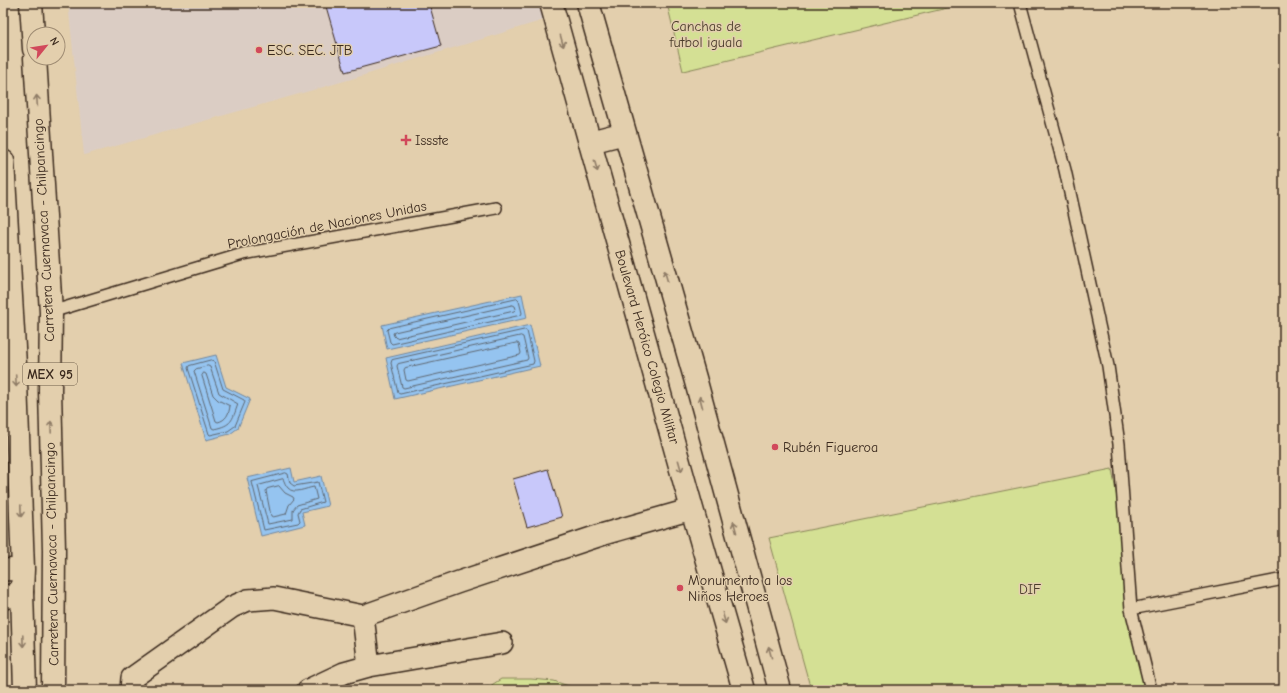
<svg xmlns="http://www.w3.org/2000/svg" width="1287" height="693" font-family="'Comic Neue',sans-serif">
<rect width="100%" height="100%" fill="#e3cfad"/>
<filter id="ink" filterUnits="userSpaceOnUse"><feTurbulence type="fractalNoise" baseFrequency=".025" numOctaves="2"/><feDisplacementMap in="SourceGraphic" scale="8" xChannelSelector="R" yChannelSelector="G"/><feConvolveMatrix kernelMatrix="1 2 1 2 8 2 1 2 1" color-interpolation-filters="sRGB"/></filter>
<g filter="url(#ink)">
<!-- built -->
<path fill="#dbcdc4" d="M 68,3 L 539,3 L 544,20 L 348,80 L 84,155 Z"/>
<!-- green -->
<path fill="#d4e094" stroke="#888559" d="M 667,3 L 968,3 L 683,71 Z
M 1112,469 L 1150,690 L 811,690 L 769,538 Z
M 501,679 L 531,679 L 554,681 L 580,690 L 471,690 L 490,686 Z"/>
<!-- water -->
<path fill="#95c4f0" stroke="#71869c" d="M 522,294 L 527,318 L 387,349 L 382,325 Z
M 530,325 L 540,366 L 395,399 L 386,358 Z
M 216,355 L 226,387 L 250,399 L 238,428 L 230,434 L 206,440 L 183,363 Z
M 291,468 L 294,482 L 321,476 L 328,506 L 302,512 L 305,525 L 261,536 L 247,478 Z"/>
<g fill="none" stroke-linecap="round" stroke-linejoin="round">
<!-- shore -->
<path stroke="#5f6872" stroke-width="1" d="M 517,299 L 519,301 L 522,313 L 521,315 L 392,344 L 390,342 L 387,330 L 389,328 Z
M 513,305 L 515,306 L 516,309 L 514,311 L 396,338 L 394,336 L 393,333 L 395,332 Z
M 525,330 L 527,331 L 534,361 L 533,364 L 400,394 L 398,393 L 391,363 L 392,360 Z
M 521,336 L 523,337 L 528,358 L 527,360 L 404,388 L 402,387 L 397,366 L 398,364 Z
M 517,343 L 519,344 L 521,353 L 520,355 L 408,381 L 406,380 L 404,370 L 405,368 Z
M 211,360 L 214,361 L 223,389 L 244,400 L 245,402 L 235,426 L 228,431 L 210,435 L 209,434 L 188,368 L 189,366 Z
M 208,366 L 210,367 L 219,393 L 238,404 C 232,421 232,425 214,429 L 212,428 L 194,371 L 196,369 Z
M 204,373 L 206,374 L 213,395 L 218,400 L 230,406 C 229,414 226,420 218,422 L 216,421 L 202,376 Z
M 286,473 L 288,474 L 290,483 L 294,486 L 318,482 L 323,502 L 300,509 L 298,513 L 300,521 L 298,523 L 264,530 L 252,482 Z
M 283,479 C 285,482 285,485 288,488 C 294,495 306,488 314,487 L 317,499 L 297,505 L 293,510 L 293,519 L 268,524 L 258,486 Z
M 279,486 L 285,493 L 293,497 L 294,499 L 289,505 L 286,514 L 273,517 L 271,516 L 266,491 L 267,489 Z"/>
</g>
<!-- building -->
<path fill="#c8c8fa" stroke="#3b2a1e" d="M 325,3 L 429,3 L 441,46 L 345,72 Z
M 548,469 L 562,517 L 527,527 L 513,479 Z
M 3,511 L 5,511 L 5,556 L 3,556 Z"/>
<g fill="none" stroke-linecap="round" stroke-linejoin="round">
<defs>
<path id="lane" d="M 1020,3 L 1065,170 L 1108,366 L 1119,444 L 1131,609 L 1151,690
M 51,312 L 243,254 L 496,208
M 1131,609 L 1284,579"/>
<path id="street" d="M 3,570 L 23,569
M 363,616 L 369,666
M 131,690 L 132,678 L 232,607 L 248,600 L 274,598 L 363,616 L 459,582 L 604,534 L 692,509
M 308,690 L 344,673 L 369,666 L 502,643"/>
<path id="secondary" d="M 551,3 L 692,509 L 744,690
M 588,3 L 695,378 L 780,690
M 590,142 L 625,133
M 3,598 L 22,592"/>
<path id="primary" d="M 31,3 L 34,49
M 35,58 L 51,312 L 50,390 L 54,550 L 53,690
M 3,161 L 16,382 L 23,569 L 22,592 L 25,690"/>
</defs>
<!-- lane casing -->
<use href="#lane" stroke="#3b2a1e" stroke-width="14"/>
<!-- street casing -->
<use href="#street" stroke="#3b2a1e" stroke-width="24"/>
<!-- secondary casing -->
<use href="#secondary" stroke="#3b2a1e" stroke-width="25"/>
<!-- primary casing -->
<use href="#primary" stroke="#3b2a1e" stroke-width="25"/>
<!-- lane -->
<use href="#lane" stroke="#e3cfad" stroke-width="11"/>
<!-- street -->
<use href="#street" stroke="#e3cfad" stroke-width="21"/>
<!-- secondary -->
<use href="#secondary" stroke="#e3cfad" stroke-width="22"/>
<!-- primary -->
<use href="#primary" stroke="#e3cfad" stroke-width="22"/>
</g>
<!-- one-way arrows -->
<defs><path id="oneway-shaft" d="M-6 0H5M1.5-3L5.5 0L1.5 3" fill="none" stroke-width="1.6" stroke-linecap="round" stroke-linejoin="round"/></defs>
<g stroke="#8f7c66">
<use href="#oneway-shaft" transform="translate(562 41) rotate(74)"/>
<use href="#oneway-shaft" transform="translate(37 101) rotate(-94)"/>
<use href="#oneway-shaft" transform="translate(596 166) rotate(74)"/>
<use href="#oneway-shaft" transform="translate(666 276) rotate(-106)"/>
<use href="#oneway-shaft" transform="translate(16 381) rotate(87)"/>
<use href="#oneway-shaft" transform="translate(701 402) rotate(-105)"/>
<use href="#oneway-shaft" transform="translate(51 427) rotate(-92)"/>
<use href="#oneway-shaft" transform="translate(680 466) rotate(74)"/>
<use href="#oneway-shaft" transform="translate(21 511) rotate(88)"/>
<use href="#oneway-shaft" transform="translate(735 527) rotate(-105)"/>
<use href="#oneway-shaft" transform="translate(724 618) rotate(74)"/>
<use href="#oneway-shaft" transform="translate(23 641) rotate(88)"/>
<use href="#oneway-shaft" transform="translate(770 652) rotate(-105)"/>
</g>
</g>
<!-- markers -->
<g fill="#d1495b" stroke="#e3cfad" stroke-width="1.5">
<circle cx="259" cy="50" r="4"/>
<path d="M404 134h4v4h4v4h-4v4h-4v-4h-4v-4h4z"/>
<circle cx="775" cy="447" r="4"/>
<circle cx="680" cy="588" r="4"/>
</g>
<g text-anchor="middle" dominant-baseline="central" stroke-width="3" stroke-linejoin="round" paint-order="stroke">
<!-- shield labels -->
<rect fill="#e3cfad" stroke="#6d5c49" stroke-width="1" x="23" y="363" width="54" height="22" rx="3"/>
<g font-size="13" font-weight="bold" fill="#3b2a1e">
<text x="50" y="374">MEX 95</text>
</g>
<!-- park labels -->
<g font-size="14" fill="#4a3c2a" stroke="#e3cfad">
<text x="706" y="26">Canchas de<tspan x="706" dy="16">futbol iguala</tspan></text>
<text x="1030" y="589">DIF</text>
</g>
<!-- poi labels -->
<g font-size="14" fill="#3b2a1e" stroke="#e3cfad" text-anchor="start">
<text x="267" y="50">ESC. SEC. JTB</text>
<text x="415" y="140">Issste</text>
<text x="783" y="447">Rubén Figueroa</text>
<text x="688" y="580">Monumento a los<tspan x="688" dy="16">Niños Heroes</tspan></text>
</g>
<!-- street labels -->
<g font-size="14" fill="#3b2a1e" stroke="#e3cfad">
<text transform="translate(327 225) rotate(-11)">Prolongación de Naciones Unidas</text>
<text transform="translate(44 230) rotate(-93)">Carretera Cuernavaca - Chilpancingo</text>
<text transform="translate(647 347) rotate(74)">Boulevard Heróico Colegio Militar</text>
<text transform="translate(52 554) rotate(-91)">Carretera Cuernavaca - Chilpancingo</text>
</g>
</g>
<!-- margin -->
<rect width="1287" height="693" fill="none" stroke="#e3cfad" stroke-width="16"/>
<rect x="8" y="8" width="1271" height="677" fill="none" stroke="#3b2a1e" stroke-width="1.5" filter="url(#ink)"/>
<!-- north arrow -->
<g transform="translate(46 46) rotate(60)"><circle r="19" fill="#e3cfad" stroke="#a08d74"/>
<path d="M0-3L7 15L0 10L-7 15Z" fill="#d1495b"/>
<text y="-6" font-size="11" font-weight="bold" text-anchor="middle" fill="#3b2a1e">N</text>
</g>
</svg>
